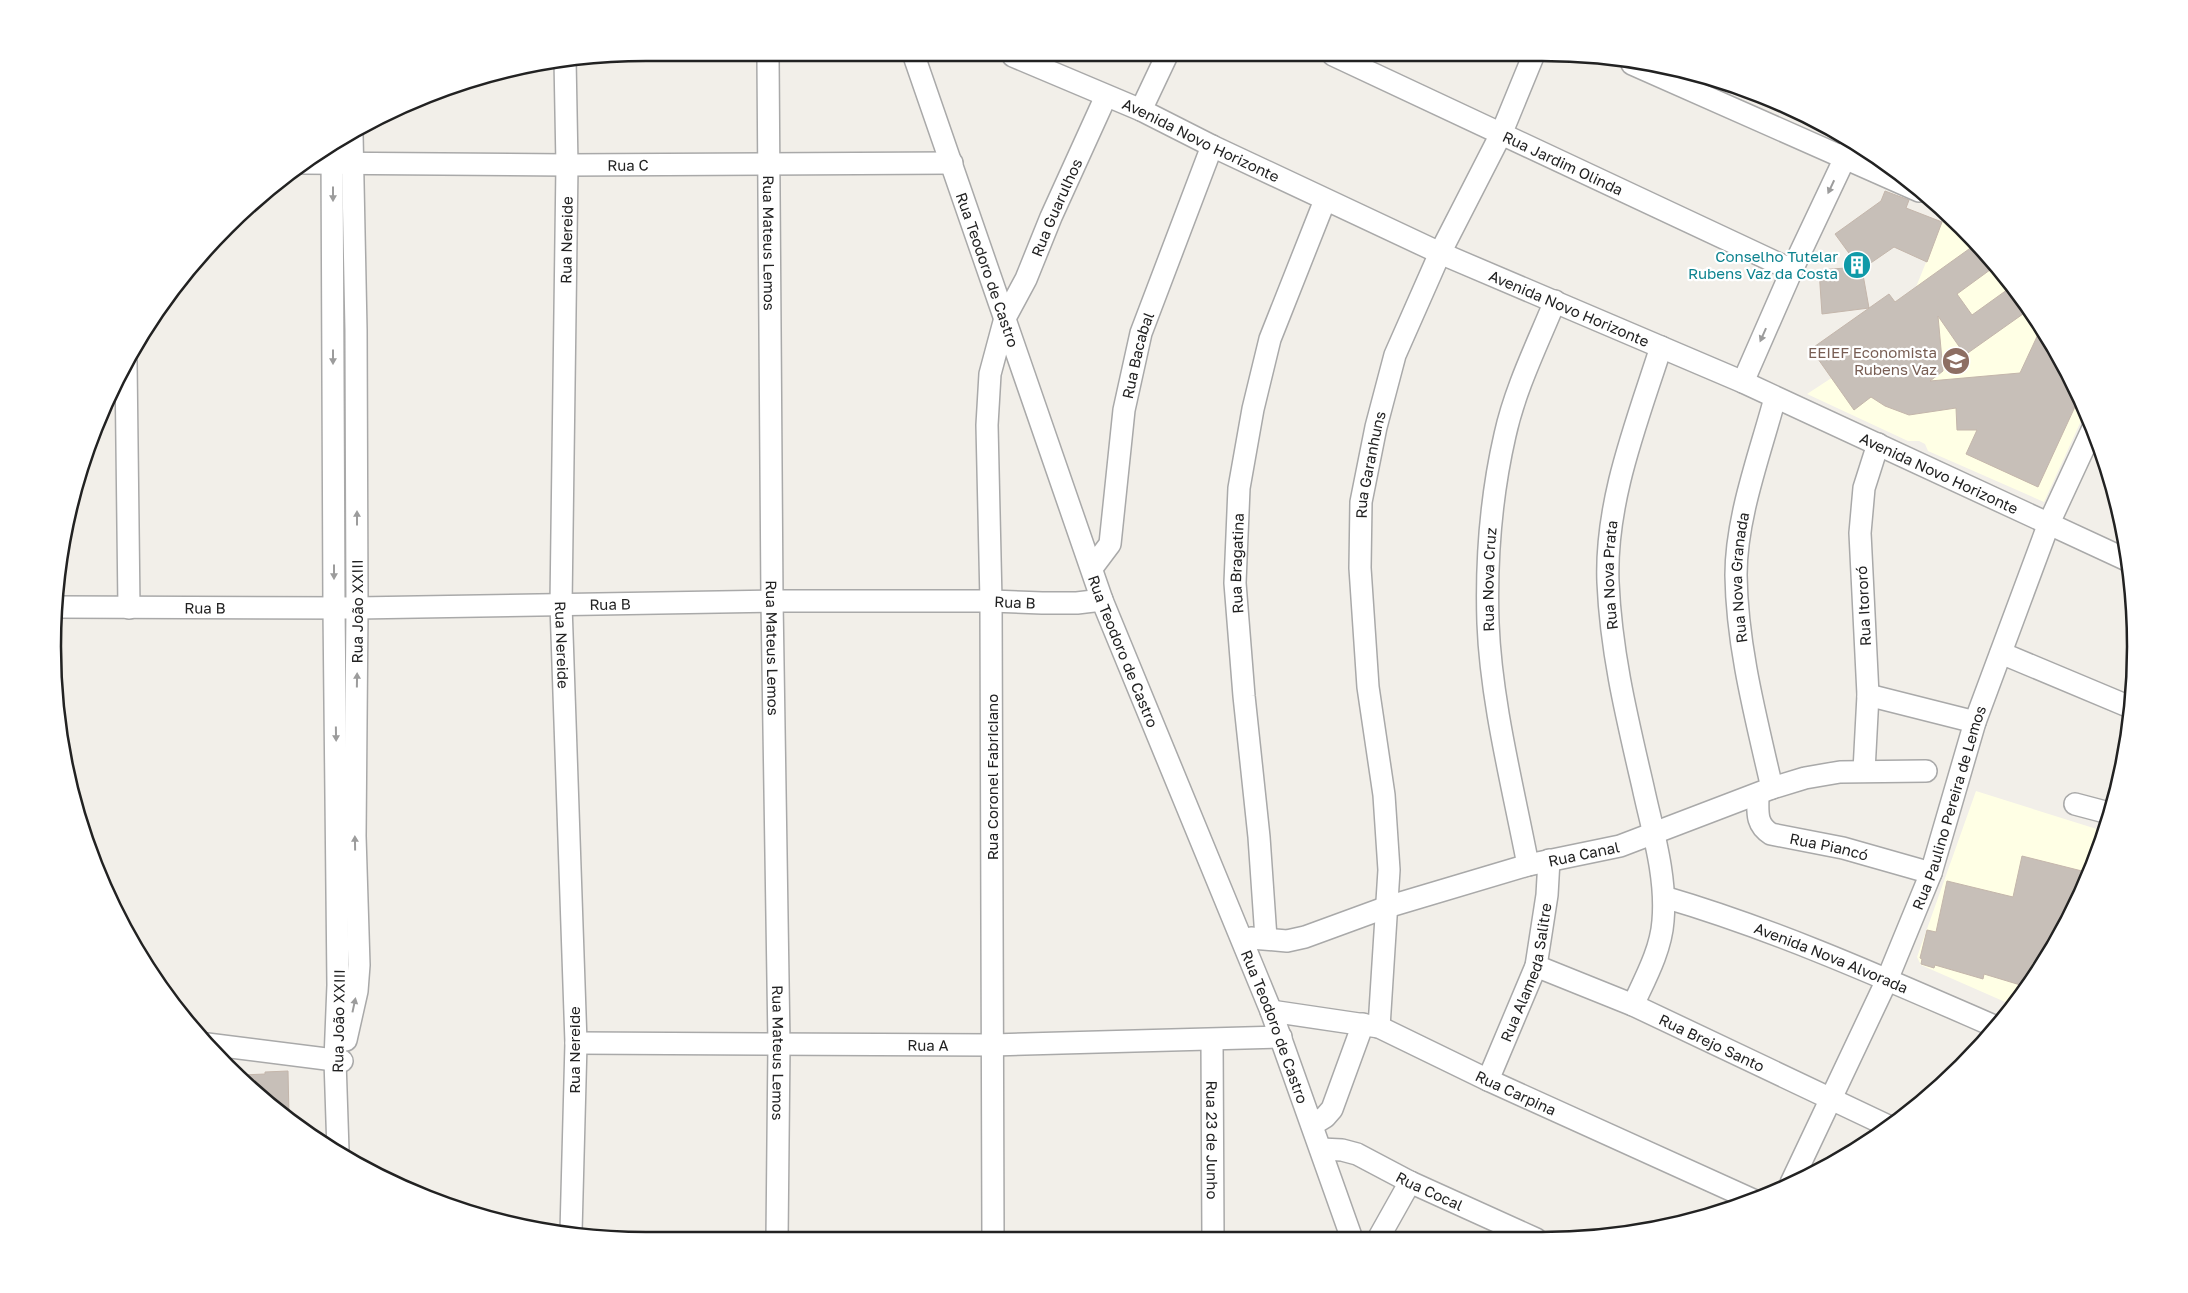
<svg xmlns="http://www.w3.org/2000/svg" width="2188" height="1293" font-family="'Golos Text',sans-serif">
<rect width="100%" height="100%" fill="#f2efe9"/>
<!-- education -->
<path fill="#ffffe5" d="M 1946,213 L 1961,226 L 2035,316 L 2086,410 L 2044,502 L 1928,451 L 1925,444 L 1919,441 L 1908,441 L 1807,394 L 1934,311 L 1916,287 Z
M 1976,791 L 2103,831 L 2090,874 L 2036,976 L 2012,1005 L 1921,965 L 1917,957 Z"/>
<!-- building -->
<path fill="#c7bfb8" stroke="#c4b6ab" d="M 1885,191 L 1909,200 L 1906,208 L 1942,222 L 1927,262 L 1894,247 L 1862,269 L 1869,308 L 1822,314 L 1819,270 L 1859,267 L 1835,234 L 1881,201 Z
M 1976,244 L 1994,267 L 1957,294 L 1972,315 L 2011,287 L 2030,309 L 1965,355 L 1938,316 L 1943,371 L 1930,381 L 2020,373 L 2041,328 L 2079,398 L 2038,487 L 1966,454 L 1977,430 L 1957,430 L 1956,408 L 1909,415 L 1885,406 L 1871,397 L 1854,410 L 1811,349 L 1889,294 L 1895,302 Z
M 2022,856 L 2090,873 L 2036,976 L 2027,987 L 1984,974 L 1983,979 L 1935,965 L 1934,968 L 1921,964 L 1922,959 L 1920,958 L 1927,930 L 1936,932 L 1947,881 L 2013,897 Z
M 288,1071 L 289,1116 L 242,1075 L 265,1074 L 265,1072 Z"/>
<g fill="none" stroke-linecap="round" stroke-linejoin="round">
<defs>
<g id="minor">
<path id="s1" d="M 1333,55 L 1792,270"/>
<path id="s2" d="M 914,56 L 1102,600 L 1271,1011 L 1352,1239"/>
<path id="s3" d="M 1013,56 L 1141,110 L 1212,146 L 1440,253 L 1743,382 L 2127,560"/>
<path id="s4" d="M 768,57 L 772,601 L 779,1044 L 777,1239"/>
<path id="s5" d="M 565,59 L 567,165 L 561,605 L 576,1043 L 571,1232"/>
<path d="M 1632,64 L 1919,191"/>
<path d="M 1141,110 L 1167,55"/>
<path d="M 332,146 L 334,608 L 338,985 L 335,1060 L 338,1151"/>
<path id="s6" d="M 304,163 L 567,165 L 952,163"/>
<path d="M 126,362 L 129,608"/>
<path d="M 1743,382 L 1792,270 L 1852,143"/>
<path id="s7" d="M 1092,568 L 1110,544 L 1124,410 L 1141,333 L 1212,146"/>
<path id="s8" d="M 56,607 L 357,608 L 772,601 L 991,601 L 1042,603 L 1077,603 L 1102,600"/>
<path d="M 2001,653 L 2130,707"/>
<path d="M 1868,695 L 1975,722"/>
<path d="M 1864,771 L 1868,695 L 1860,533 L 1864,488 L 1878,444"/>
<path id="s9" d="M 1772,788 C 1756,718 1737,647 1736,575 C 1736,517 1760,454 1775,398"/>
<path id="s10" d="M 1758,794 C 1758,811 1755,824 1771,834 L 1843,848 L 1931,873"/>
<path d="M 2075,804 L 2109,813"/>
<path id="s11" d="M 1528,865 C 1513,787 1491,702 1488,623 C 1486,560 1491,496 1505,435 C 1515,389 1537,345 1555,301"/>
<path id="s12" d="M 1664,897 C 1777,930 1886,979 1994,1026"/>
<path id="s13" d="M 1251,938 L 1287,941 L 1305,937 L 1387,907 L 1528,865 L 1620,846 L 1772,788 L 1805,778 L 1840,772 L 1926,771"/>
<path id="s14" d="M 1266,938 L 1259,837 L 1244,696 L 1235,583 L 1239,488 L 1253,409 L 1270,339 L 1325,200"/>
<path id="s15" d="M 1536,966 L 1633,1005 L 1886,1125"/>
<path id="s16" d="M 1633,1005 C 1645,979 1661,950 1663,921 C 1667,876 1652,829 1643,787 C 1627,718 1611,653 1608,582 C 1605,501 1637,422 1661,347"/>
<path id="s17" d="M 1271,1011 L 1379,1027 L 1488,1080 L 1753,1200"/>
<path id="s18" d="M 1379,1027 L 1389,870 L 1384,795 L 1368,687 L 1360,568 L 1361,502 L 1376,427 L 1395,355 L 1440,253 L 1502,132 L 1534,54"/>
<path id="s19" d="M 346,1040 L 357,991 L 359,965 L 355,836 L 357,608 L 356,330 L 352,134"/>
<path id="s20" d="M 1212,1040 L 1213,1239"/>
<path id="s21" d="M 576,1043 L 993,1045 L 1281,1037"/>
<path d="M 207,1044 L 342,1061"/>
<path id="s22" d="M 1488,1080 L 1536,966 L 1547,895 L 1549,860"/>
<path d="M 1312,1125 L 1325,1117 L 1332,1109 L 1363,1024"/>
<path id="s23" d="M 1321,1149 L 1342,1150 L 1357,1154 L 1410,1182 L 1536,1239"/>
<path id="s24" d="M 1791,1183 L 1887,980 L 1931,873 L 1975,722 L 2049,523 L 2093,428"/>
<path id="s25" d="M 993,1239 L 991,601 L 987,425 L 990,374 L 1005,318 L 1026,279 L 1051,217 L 1106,96"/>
<path d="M 1378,1239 L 1410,1182"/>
</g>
</defs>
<!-- minor casing -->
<use href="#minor" stroke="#a9a9a9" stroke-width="24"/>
<!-- minor -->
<use href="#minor" stroke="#fff" stroke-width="21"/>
</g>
<!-- one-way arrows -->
<defs><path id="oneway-solid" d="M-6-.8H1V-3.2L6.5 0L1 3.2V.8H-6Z" transform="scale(1.25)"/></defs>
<g fill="#9c9c9c">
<use href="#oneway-solid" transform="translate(1831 187) rotate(115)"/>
<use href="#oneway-solid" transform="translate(333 194) rotate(90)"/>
<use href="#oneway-solid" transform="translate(1763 335) rotate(114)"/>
<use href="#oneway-solid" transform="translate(333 357) rotate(90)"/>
<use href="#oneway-solid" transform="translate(357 518) rotate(-90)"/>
<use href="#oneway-solid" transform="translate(334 572) rotate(90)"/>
<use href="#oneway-solid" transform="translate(357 680) rotate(-89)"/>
<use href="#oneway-solid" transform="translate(336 734) rotate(89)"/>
<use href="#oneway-solid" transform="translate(355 843) rotate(-91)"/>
<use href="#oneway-solid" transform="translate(354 1005) rotate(-78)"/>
</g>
<!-- icons -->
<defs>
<symbol id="building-disc" viewBox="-11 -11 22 22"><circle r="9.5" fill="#0f9aa8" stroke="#fff"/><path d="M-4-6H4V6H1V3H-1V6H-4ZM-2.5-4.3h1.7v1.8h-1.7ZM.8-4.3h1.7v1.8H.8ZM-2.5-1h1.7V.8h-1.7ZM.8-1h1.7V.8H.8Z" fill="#fff"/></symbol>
<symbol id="school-disc" viewBox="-11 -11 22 22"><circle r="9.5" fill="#8d6e63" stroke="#fff"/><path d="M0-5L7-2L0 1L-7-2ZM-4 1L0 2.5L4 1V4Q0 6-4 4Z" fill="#fff"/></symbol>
</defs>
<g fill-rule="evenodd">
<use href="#building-disc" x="1841" y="249" width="32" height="32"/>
<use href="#school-disc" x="1940" y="345" width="32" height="32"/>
</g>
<g text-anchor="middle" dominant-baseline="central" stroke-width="4.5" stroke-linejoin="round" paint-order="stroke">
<!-- street labels -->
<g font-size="15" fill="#222" stroke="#fff">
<text stroke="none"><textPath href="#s3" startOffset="206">Avenida Novo Horizonte</textPath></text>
<text stroke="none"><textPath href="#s1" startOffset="254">Rua Jardim Olinda</textPath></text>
<text stroke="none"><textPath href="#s6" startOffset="324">Rua C</textPath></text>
<text stroke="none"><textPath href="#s25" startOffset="1045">Rua Guarulhos</textPath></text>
<text transform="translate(566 240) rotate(-89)">Rua Nereide</text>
<text stroke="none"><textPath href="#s4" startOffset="186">Rua Mateus Lemos</textPath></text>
<text stroke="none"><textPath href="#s2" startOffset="226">Rua Teodoro de Castro</textPath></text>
<text stroke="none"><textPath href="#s3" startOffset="611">Avenida Novo Horizonte</textPath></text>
<text stroke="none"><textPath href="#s7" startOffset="221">Rua Bacabal</textPath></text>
<text stroke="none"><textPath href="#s18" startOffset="565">Rua Garanhuns</textPath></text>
<text stroke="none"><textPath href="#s3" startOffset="1016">Avenida Novo Horizonte</textPath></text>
<text stroke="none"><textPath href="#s14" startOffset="376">Rua Bragatina</textPath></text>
<text stroke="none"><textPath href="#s16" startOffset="441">Rua Nova Prata</textPath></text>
<text stroke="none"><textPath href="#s9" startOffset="214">Rua Nova Granada</textPath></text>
<text stroke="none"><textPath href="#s11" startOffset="289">Rua Nova Cruz</textPath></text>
<text stroke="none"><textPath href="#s8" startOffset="959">Rua B</textPath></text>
<text stroke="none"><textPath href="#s8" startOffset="554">Rua B</textPath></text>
<text transform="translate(1863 606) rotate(-93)">Rua Itororó</text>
<text stroke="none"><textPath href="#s8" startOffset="149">Rua B</textPath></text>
<text stroke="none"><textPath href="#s19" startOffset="430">Rua João XXIII</textPath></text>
<text stroke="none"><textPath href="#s5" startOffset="586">Rua Nereide</textPath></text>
<text stroke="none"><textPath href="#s4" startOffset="591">Rua Mateus Lemos</textPath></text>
<text stroke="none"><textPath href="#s2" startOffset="631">Rua Teodoro de Castro</textPath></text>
<text transform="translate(992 777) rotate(-90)">Rua Coronel Fabriciano</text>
<text stroke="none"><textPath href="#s24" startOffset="408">Rua Paulino Pereira de Lemos</textPath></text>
<text stroke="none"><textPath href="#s10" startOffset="104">Rua Piancó</textPath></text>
<text stroke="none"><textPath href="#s13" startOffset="346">Rua Canal</textPath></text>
<text stroke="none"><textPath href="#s12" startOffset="178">Avenida Nova Alvorada</textPath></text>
<text stroke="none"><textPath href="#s22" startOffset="115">Rua Alameda Salitre</textPath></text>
<text transform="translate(338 1021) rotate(-89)">Rua João XXIII</text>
<text stroke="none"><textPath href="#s2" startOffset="1036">Rua Teodoro de Castro</textPath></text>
<text stroke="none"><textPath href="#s15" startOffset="192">Rua Brejo Santo</textPath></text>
<text stroke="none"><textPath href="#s21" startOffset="352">Rua A</textPath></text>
<text transform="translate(574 1050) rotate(-90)">Rua Nereide</text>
<text stroke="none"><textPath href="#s4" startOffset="996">Rua Mateus Lemos</textPath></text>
<text stroke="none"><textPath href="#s17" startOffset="261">Rua Carpina</textPath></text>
<text stroke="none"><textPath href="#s20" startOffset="100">Rua 23 de Junho</textPath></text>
<text stroke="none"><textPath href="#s23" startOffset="118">Rua Cocal</textPath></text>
</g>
<!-- culture labels -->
<g font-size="15" fill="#0d838f" stroke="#fff" text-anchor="end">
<text x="1838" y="256">Conselho Tutelar<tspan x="1838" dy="17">Rubens Vaz da Costa</tspan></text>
</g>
<!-- education labels -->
<g font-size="15" fill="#785e54" stroke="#fff" text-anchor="end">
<text x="1937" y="352">EEIEF Economista<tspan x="1937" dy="17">Rubens Vaz</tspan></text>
</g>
</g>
<!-- crop -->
<path d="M0 0H2188V1293H0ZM646 61H1542A585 585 0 0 1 2127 646V647A585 585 0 0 1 1542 1232H646A585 585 0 0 1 61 647V646A585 585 0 0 1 646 61Z" fill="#fff" fill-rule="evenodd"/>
<path fill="none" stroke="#222" stroke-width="2.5" d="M646 61H1542A585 585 0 0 1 2127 646V647A585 585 0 0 1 1542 1232H646A585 585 0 0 1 61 647V646A585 585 0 0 1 646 61Z"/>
</svg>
